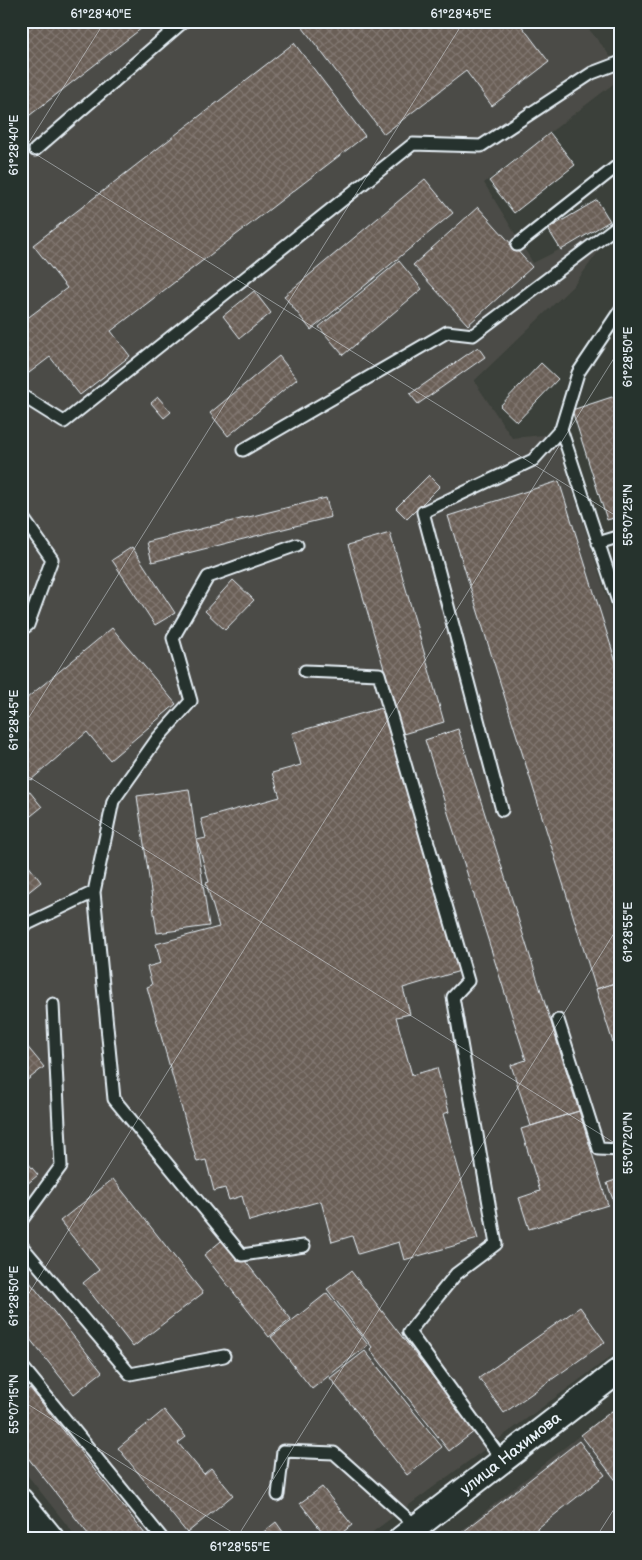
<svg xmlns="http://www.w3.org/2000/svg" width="642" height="1560" font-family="'Balsamiq Sans',sans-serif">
<defs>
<pattern id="building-cross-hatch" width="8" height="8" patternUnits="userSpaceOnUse" patternTransform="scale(1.25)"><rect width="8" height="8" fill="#6b5f57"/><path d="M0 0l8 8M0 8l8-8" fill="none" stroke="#807670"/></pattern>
</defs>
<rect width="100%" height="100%" fill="#3b403a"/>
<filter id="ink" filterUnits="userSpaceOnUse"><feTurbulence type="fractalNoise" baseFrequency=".02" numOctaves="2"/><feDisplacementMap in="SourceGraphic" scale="10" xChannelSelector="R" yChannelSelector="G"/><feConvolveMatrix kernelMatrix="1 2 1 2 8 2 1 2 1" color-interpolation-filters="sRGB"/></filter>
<g filter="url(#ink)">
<!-- built -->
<path fill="#4c4c47" d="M 21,21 L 582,21 L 601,44 L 621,71 L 621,78 L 484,183 L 533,263 L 585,237 L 598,252 L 574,285 L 474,381 L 512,438 L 555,434 L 621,642 L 621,1349 L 363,1539 L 78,1539 L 21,1467 Z
M 621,1402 L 621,1539 L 451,1539 Z"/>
<!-- building -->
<path fill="url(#building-cross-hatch)" stroke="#e8f1f8" d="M 21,21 L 151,21 L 21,122 Z
M 312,21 L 518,21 L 549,62 L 492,106 L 466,71 L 384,134 L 303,28 Z
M 294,43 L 365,136 L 111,331 L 130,356 L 80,395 L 50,357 L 21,379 L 21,323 L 67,288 L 33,245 Z
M 550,133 L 575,165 L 514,213 L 489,181 Z
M 425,179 L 453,213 L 311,330 L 284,296 Z
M 597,200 L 610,221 L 561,250 L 548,229 Z
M 478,207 L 532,267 L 468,325 L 413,265 Z
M 399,261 L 422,289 L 343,355 L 319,327 Z
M 254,291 L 271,313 L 240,338 L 223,316 Z
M 478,347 L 485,357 L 418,404 L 410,394 Z
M 279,356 L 297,379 L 228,436 L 210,413 Z
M 541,363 L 558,379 L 517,422 L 500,406 Z
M 621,394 L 621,516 L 607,520 L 572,410 Z
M 158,397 L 171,412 L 164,418 L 151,403 Z
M 429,475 L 440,486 L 407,519 L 396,508 Z
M 559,481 L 621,678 L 621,981 L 596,989 L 448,516 Z
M 326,498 L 331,517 L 152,562 L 147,542 Z
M 390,533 L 444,722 L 403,734 L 348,545 Z
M 132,547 L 175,613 L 155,625 L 112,560 Z
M 233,580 L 254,600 L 225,630 L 205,611 Z
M 112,628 L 176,704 L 110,760 L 87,732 L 31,780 L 21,768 L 21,703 Z
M 385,707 L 460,971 L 403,988 L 410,1014 L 396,1017 L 412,1075 L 437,1068 L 449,1112 L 443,1114 L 478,1239 L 404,1260 L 399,1242 L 358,1254 L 352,1236 L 332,1242 L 321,1201 L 249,1221 L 242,1196 L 229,1200 L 225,1188 L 214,1191 L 206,1160 L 197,1162 L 147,987 L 152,985 L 147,967 L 161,963 L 156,944 L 219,927 L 206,883 L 209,882 L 197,840 L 206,838 L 201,819 L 280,797 L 272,773 L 301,765 L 292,733 Z
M 458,729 L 579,1111 L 531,1126 L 511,1065 L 526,1060 L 425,740 Z
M 21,781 L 42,807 L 21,824 Z
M 189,789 L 209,926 L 157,933 L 137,796 Z
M 21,856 L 41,882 L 21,898 Z
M 621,981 L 621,1068 L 596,989 Z
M 21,1039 L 44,1067 L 21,1085 Z
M 579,1111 L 608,1205 L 529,1229 L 519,1198 L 540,1191 L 521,1129 Z
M 21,1155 L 38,1175 L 21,1189 Z
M 621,1178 L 621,1222 L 607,1183 Z
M 113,1179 L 203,1293 L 133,1347 L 83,1283 L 99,1270 L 60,1221 Z
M 226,1237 L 291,1319 L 269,1337 L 204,1255 Z
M 21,1271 L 102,1372 L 74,1394 L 21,1328 Z
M 351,1271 L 475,1431 L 449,1451 L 370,1349 L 372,1347 L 327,1289 Z
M 327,1293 L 368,1345 L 312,1389 L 271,1337 Z
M 580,1307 L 605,1342 L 504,1413 L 479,1378 Z
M 365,1351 L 442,1447 L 407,1475 L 330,1378 Z
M 30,1388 L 149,1539 L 92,1539 L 21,1449 L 21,1394 Z
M 621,1404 L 621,1487 L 581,1435 Z
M 164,1410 L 186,1437 L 178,1443 L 204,1474 L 211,1468 L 233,1495 L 187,1533 L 118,1448 Z
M 579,1441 L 605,1475 L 524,1539 L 454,1539 Z
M 322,1487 L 352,1525 L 334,1539 L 328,1539 L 300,1503 Z
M 276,1522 L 288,1539 L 255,1539 Z"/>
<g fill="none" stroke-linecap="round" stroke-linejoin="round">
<defs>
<path id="lane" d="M 35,150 L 184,21
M 517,245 L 621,163
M 621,309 L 578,373 L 561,429 L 621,611
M 21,395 L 64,422 L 413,144 L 481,146 L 592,73 L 621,62
M 243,450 L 447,332 L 473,335 L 620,224
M 21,515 L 52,559 L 28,625 L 21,630
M 598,543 L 621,536
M 297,545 L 208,577 L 173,638 L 191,701 L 157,739 L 113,801 L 94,892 L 114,1099 L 242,1255 L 304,1246
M 305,671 L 379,674 L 468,981 L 453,997 L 496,1244 L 456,1274 L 409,1332 L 503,1461
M 502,810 L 423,512 L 533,460 L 561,429
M 21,927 L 94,892
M 558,1020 L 599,1149 L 621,1150
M 21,1221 L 61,1166 L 53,1004
M 21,1245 L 130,1374 L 224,1356
M 21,1365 L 161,1537
M 278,1495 L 283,1451 L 334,1453 L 417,1527"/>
<path id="street" d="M 21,1501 L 52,1539
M 401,1539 L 621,1369"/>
</defs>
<!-- lane casing -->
<use href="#lane" stroke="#e8f1f8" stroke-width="15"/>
<!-- street casing -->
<use href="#street" stroke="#e8f1f8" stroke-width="28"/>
<!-- lane -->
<use href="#lane" stroke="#26332d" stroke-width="11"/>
<!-- street -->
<use href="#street" stroke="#26332d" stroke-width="24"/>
</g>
</g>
<!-- ticks -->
<path fill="none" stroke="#e8f1f8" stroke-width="1" stroke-opacity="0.45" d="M 21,145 L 621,519M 21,155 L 105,21M 21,730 L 464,21M 21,772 L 621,1147M 21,1306 L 621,347M 21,1400 L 243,1539M 236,1539 L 621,922M 595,1539 L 621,1498"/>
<g text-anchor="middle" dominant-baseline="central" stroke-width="4.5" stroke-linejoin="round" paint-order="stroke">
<!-- street labels -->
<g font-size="16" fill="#e8f1f8" stroke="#26332d">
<text transform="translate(511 1454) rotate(-38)">улица Нахимова</text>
</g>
</g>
<!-- margin -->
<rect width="642" height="1560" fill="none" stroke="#26332d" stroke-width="55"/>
<rect x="28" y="28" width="586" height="1504" fill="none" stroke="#e8f1f8" stroke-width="2"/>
<g font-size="12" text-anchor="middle" fill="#e8f1f8">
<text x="101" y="18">61°28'40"E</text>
<text x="461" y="18">61°28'45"E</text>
<text transform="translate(14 145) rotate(-90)" y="4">61°28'40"E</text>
<text transform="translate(628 357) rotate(-90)" y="4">61°28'50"E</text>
<text transform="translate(628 515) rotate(-90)" y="4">55°07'25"N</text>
<text transform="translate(14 720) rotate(-90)" y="4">61°28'45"E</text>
<text transform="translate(628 932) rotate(-90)" y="4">61°28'55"E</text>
<text transform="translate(628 1143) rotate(-90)" y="4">55°07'20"N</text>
<text transform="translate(14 1296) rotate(-90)" y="4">61°28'50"E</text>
<text transform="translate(14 1404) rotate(-90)" y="4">55°07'15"N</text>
<text x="240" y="1551">61°28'55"E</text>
</g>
</svg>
